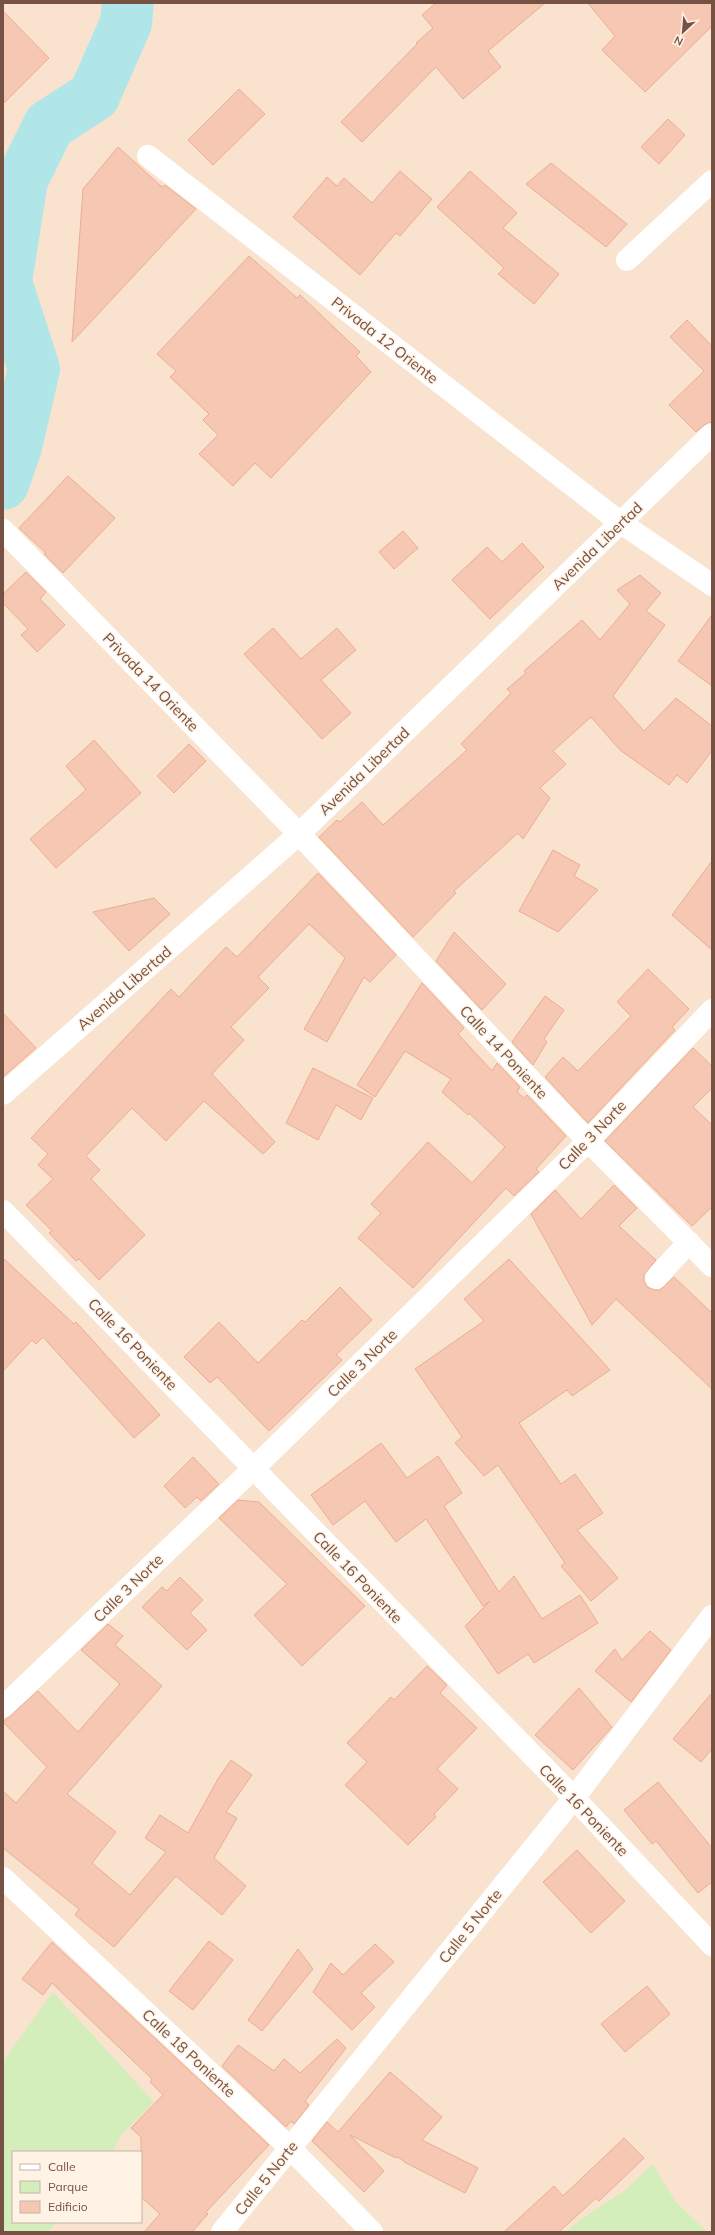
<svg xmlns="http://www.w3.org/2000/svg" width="715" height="2235" font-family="Mulish,sans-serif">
<rect width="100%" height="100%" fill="#feefde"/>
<!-- residential -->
<path fill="#f9e3ce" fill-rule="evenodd" d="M 3,3 L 712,3 L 712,2232 L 3,2232 ZM 13,2152 L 141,2152 L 141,2222 L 13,2222 Z"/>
<!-- green -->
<path fill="#d3edbb" d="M 53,1992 L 154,2102 L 121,2135 L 113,2152 L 13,2152 L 13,2222 L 57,2222 L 47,2232 L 3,2232 L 3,2061 Z
M 653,2164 L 675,2201 L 707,2232 L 565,2232 L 590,2213 L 624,2191 Z"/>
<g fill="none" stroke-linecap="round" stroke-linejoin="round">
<!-- river -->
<path stroke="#b1e6e9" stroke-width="52" d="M 3,484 L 16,447 L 34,369 L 6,282 L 22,180 L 49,125 L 94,96 L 126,23 L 128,3"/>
</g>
<!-- building -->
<path fill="#f6c8b3" stroke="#ebac92" d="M 436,3 L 545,3 L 488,51 L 501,67 L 463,99 L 436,67 L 362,142 L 341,122 L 417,44 L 416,43 L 433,28 L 422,15 Z
M 588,3 L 712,3 L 712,26 L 645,92 L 602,50 L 615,36 Z
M 3,11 L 49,58 L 3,104 Z
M 239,89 L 265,114 L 213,165 L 188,140 Z
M 668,119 L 685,135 L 659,164 L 641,147 Z
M 118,147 L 162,187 L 165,185 L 196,209 L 72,342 L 83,189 Z
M 551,163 L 627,224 L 606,247 L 526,184 Z
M 400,171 L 432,199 L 400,236 L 396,233 L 360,275 L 293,217 L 327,177 L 337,186 L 344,178 L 372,203 Z
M 470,171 L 517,213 L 503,228 L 559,274 L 534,304 L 498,274 L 504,268 L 437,207 Z
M 249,256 L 297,298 L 300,295 L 360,352 L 356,356 L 371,372 L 271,478 L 255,463 L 233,486 L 199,454 L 218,435 L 203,420 L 209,414 L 170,377 L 176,371 L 157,354 Z
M 687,320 L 712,346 L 712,422 L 704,425 L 696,432 L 669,405 L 704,371 L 670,337 Z
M 68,476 L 115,518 L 63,573 L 44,554 L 46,553 L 19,528 Z
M 403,531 L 418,548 L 394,569 L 379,552 Z
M 522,543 L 544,567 L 490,619 L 452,580 L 487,547 L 502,562 Z
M 26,572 L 46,592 L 40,599 L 65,625 L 37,652 L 21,635 L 28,629 L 3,603 L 3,594 Z
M 640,575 L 661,593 L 646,611 L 665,625 L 613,696 L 644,731 L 676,698 L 712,726 L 712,751 L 687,783 L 677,775 L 669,785 L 620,750 L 591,717 L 553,751 L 566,764 L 540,788 L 550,798 L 523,839 L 518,833 L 454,891 L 456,893 L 413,937 L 319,837 L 337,820 L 340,822 L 362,802 L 383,825 L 467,750 L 461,744 L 511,693 L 507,689 L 526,673 L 524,671 L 582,620 L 600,640 L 630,604 L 617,590 Z
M 712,615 L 712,686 L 678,661 Z
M 273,628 L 301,659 L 337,628 L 356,650 L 321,680 L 351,713 L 322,739 L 244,654 Z
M 94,740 L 141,793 L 56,868 L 30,839 L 86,790 L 66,766 Z
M 189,744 L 206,761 L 174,793 L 157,776 Z
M 553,850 L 580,865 L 574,876 L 598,890 L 558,932 L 519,911 Z
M 712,861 L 712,950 L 672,915 Z
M 318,873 L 396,955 L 370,982 L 364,977 L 327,1042 L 304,1029 L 345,958 L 309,924 L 258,977 L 269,988 L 231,1027 L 244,1040 L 212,1074 L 275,1142 L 263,1154 L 204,1101 L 166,1141 L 132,1108 L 86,1156 L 100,1170 L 91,1179 L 145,1235 L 99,1280 L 79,1259 L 76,1261 L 49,1233 L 52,1231 L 26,1205 L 53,1179 L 38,1165 L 48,1154 L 31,1138 L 171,989 L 179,997 L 226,947 L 237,957 Z
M 154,898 L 170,914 L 129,951 L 93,912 Z
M 454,932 L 506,984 L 482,1010 L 436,961 Z
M 648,969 L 689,1009 L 672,1027 L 675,1030 L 588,1123 L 545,1077 L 563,1057 L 578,1071 L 631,1016 L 617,1002 Z
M 422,983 L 464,1028 L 458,1034 L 492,1071 L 497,1063 L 520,1087 L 517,1092 L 524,1098 L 527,1095 L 566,1136 L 536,1169 L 539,1172 L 514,1196 L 506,1188 L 413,1288 L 358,1238 L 381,1213 L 371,1204 L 428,1142 L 472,1183 L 505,1147 L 469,1113 L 468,1115 L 442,1092 L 451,1079 L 405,1051 L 375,1097 L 357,1085 Z
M 545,996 L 564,1010 L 544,1039 L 547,1042 L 533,1065 L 512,1042 Z
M 3,1013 L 36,1048 L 3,1077 Z
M 693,1048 L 712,1066 L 712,1088 L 693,1107 L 712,1125 L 712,1207 L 692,1226 L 605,1141 Z
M 313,1068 L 373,1098 L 361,1120 L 336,1105 L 318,1140 L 286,1123 Z
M 614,1185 L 637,1208 L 619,1226 L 656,1260 L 644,1275 L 644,1281 L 647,1287 L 654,1290 L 660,1290 L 674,1277 L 712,1313 L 712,1389 L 616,1299 L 592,1325 L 531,1214 L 555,1190 L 581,1219 Z
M 3,1258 L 74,1324 L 76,1322 L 160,1415 L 134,1438 L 43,1337 L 36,1344 L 32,1340 L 3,1371 Z
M 509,1259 L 610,1370 L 572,1396 L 567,1390 L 519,1423 L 561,1484 L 575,1474 L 603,1513 L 577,1530 L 618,1578 L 591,1601 L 561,1566 L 565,1563 L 498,1465 L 484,1476 L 455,1443 L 462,1437 L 415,1369 L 484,1321 L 464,1299 Z
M 340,1287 L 372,1320 L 336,1355 L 342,1360 L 269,1431 L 217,1377 L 210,1383 L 184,1357 L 219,1322 L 258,1363 L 302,1320 L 305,1322 Z
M 381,1443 L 407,1478 L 438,1456 L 462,1493 L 444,1506 L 499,1592 L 514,1576 L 542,1619 L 580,1595 L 598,1623 L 534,1663 L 528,1654 L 498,1674 L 465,1626 L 490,1601 L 483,1606 L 426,1519 L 396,1542 L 365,1501 L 333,1525 L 311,1495 Z
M 193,1457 L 219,1484 L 201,1501 L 197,1497 L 185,1508 L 164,1486 Z
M 238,1500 L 259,1502 L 365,1606 L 302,1666 L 254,1615 L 287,1584 L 219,1518 Z
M 180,1577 L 203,1600 L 190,1613 L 207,1630 L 187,1650 L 142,1607 L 162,1587 L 167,1591 Z
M 108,1624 L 123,1636 L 115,1645 L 162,1686 L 67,1794 L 116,1832 L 92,1863 L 130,1895 L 166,1852 L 145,1838 L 160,1815 L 188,1833 L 218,1779 L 231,1760 L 252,1775 L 226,1812 L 237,1818 L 214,1858 L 246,1886 L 222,1915 L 176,1876 L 114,1947 L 75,1915 L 79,1909 L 3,1848 L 3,1791 L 16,1803 L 47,1767 L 3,1722 L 38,1691 L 78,1732 L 120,1684 L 81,1650 Z
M 650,1631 L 671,1650 L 631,1702 L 595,1671 L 615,1649 L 622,1660 Z
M 427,1666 L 447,1685 L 440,1693 L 477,1728 L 437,1769 L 458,1789 L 434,1814 L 436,1817 L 408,1845 L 345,1785 L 367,1762 L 347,1743 L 391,1697 L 394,1700 Z
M 579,1688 L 612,1727 L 573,1770 L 535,1735 Z
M 712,1693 L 712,1749 L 701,1762 L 673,1739 Z
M 658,1782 L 712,1848 L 712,1882 L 698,1893 L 656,1841 L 652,1844 L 624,1810 Z
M 577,1850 L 625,1901 L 591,1933 L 543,1882 Z
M 209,1941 L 233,1960 L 193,2010 L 169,1991 Z
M 52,1942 L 269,2145 L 206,2212 L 208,2214 L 192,2232 L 144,2232 L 160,2214 L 141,2197 L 141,2137 L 131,2128 L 163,2095 L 150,2082 L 152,2079 L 52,1983 L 43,1995 L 22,1979 Z
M 375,1944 L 394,1962 L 361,1993 L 375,2007 L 352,2030 L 313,1992 L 331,1963 L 343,1975 Z
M 298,1949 L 313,1969 L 262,2031 L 248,2020 Z
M 647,1986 L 670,2014 L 625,2052 L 601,2024 Z
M 337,2039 L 346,2048 L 305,2101 L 309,2105 L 294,2124 L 291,2121 L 286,2127 L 222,2066 L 238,2045 L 274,2071 L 284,2059 L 300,2073 Z
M 390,2072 L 442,2117 L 422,2140 L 478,2168 L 465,2193 L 406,2163 L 398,2157 L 396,2158 L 350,2135 L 384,2171 L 364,2192 L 312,2141 L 327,2122 L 338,2132 Z
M 624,2138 L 644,2158 L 599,2201 L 596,2198 L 559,2232 L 504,2232 L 554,2186 L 563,2196 Z"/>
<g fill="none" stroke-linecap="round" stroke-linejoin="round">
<!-- minor -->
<path stroke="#fff" stroke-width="22" d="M 148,156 L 621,523 L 712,585
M 627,260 L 712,181
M 3,530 L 299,834 L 588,1141 L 712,1266
M 3,1094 L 299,834 L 712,434
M 3,1211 L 574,1798 L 712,1945
M 656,1278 L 689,1242
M 3,1707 L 253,1469 L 588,1141 L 712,1010
M 3,1878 L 290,2148 L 372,2232
M 222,2232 L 574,1798 L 712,1616"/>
</g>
<g text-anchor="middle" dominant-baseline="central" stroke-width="3" stroke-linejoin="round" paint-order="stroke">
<!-- street labels -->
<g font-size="15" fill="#765244" stroke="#fff3e6">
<text transform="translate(385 340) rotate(38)">Privada 12 Oriente</text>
<text transform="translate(597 546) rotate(-44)">Avenida Libertad</text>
<text transform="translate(151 682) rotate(46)">Privada 14 Oriente</text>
<text transform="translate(364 771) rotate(-44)">Avenida Libertad</text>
<text transform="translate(124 988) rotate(-41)">Avenida Libertad</text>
<text transform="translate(504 1052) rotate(47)">Calle 14 Poniente</text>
<text transform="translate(592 1135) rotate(-46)">Calle 3 Norte</text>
<text transform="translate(133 1344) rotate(46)">Calle 16 Poniente</text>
<text transform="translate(362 1363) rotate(-44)">Calle 3 Norte</text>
<text transform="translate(358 1577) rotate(46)">Calle 16 Poniente</text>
<text transform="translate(128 1588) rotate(-44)">Calle 3 Norte</text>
<text transform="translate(584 1810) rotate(46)">Calle 16 Poniente</text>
<text transform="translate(470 1926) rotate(-51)">Calle 5 Norte</text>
<text transform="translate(189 2053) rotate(43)">Calle 18 Poniente</text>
<text transform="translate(266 2178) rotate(-51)">Calle 5 Norte</text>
</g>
</g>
<!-- border -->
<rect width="715" height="2235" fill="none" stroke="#765244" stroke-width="8"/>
<!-- legend -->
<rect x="12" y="2151" width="130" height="72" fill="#fff3e6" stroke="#c8b3a5"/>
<rect x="20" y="2164" width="20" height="6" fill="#ffffff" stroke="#c8b3a5"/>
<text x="48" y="2171" font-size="12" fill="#765244">Calle</text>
<rect x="20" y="2181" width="20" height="12" fill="#d3edbb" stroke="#c8b3a5"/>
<text x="48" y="2191" font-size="12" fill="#765244">Parque</text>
<rect x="20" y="2201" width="20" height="12" fill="#f6c8b3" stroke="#c8b3a5"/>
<text x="48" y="2211" font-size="12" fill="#765244">Edificio</text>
<!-- north arrow -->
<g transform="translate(683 32) rotate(206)" stroke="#fff3e6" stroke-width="3" paint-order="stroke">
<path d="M0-3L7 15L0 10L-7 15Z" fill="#765244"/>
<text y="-6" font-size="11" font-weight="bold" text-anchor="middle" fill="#765244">N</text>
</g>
</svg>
